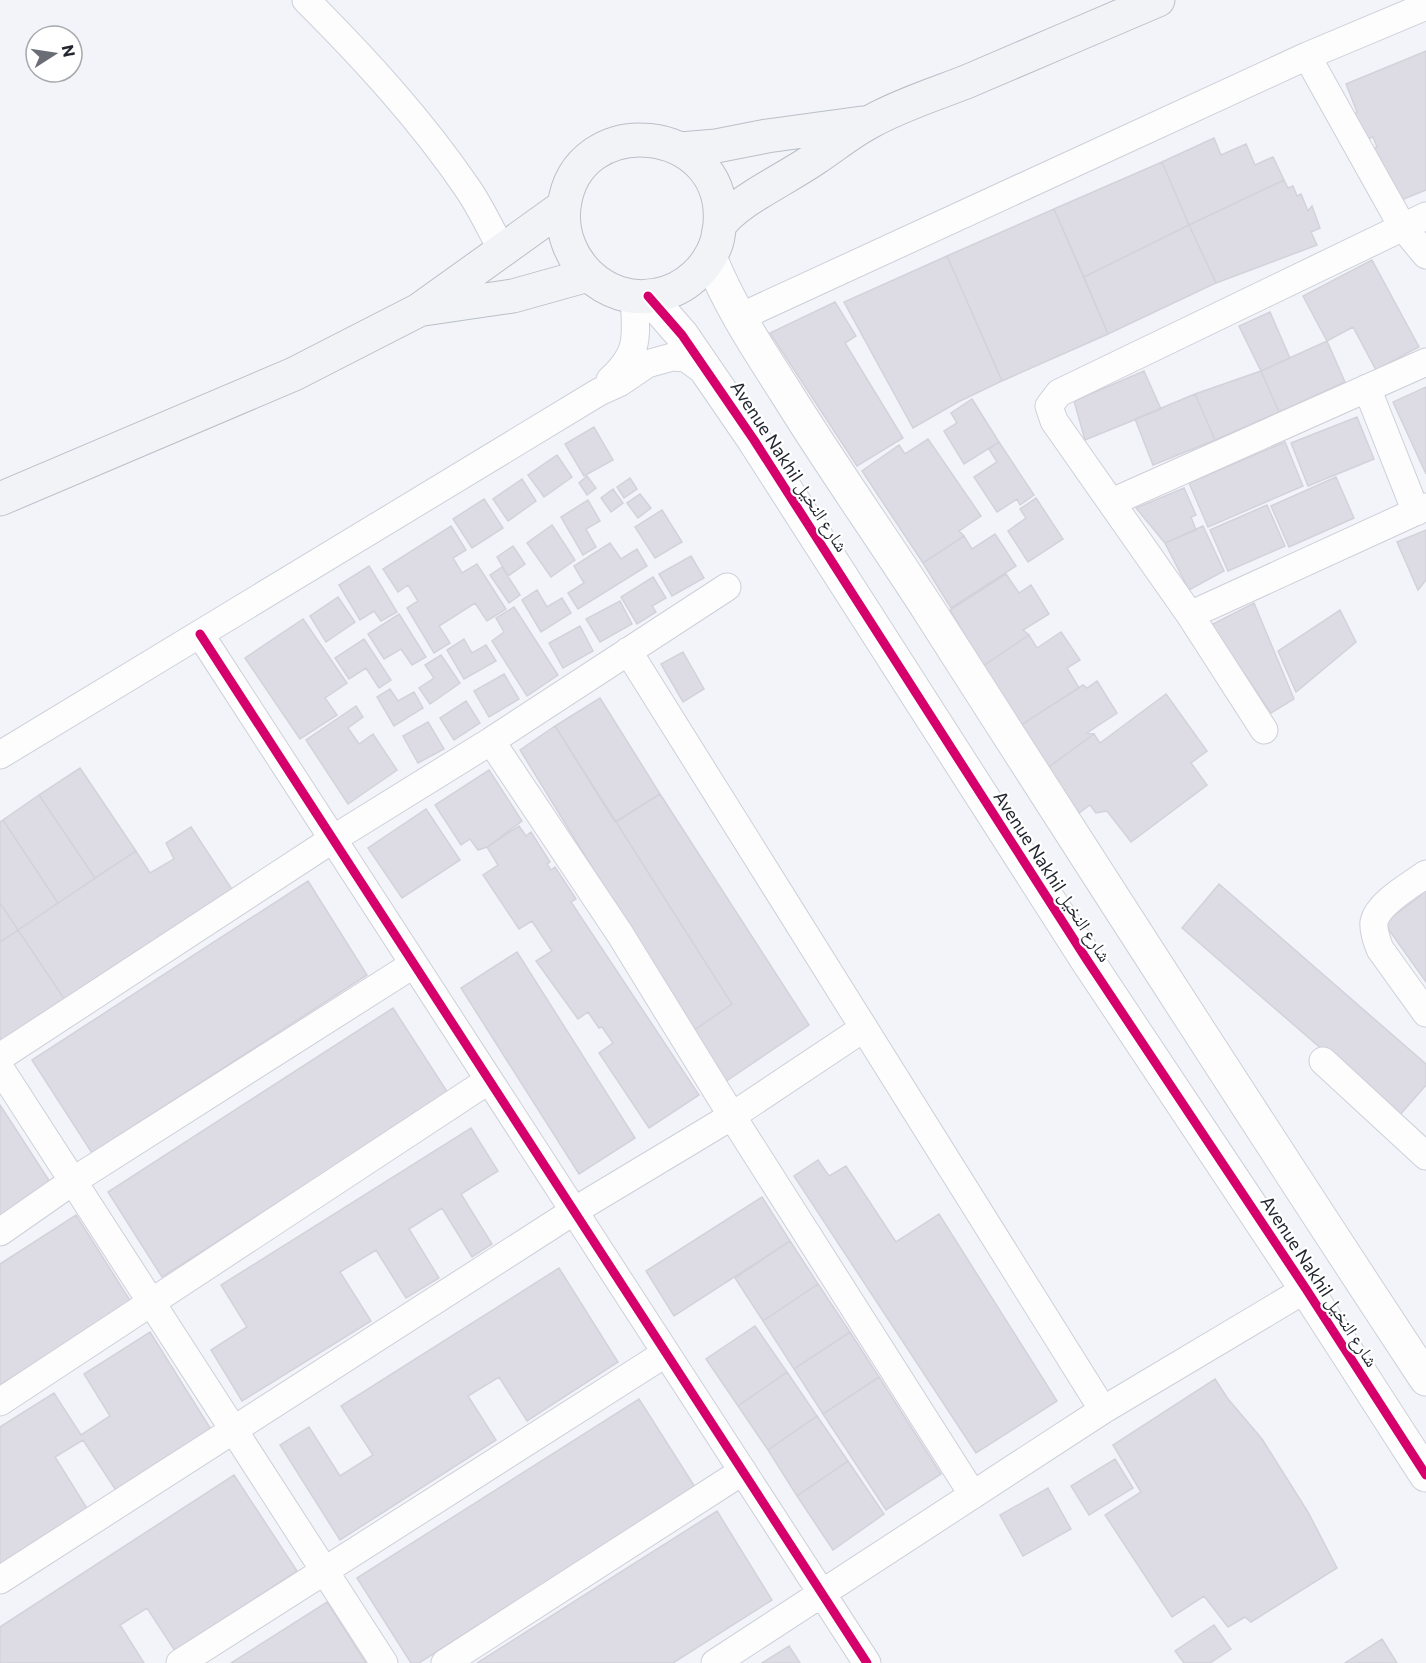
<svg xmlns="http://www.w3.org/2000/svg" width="1426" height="1663" font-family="Commissioner,'Noto Naskh Arabic',sans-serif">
<rect width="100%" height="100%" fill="#f2f4fa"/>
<!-- building -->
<path fill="#dddce5" stroke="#d3d2da" stroke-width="1.5" d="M 1426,51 L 1426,190 L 1399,201 L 1388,173 L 1380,177 L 1369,150 L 1377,147 L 1373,137 L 1362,141 L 1352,116 L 1357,112 L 1346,84 Z
M 1214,138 L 1221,155 L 1246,144 L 1255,165 L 1273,157 L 1284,180 L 1189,225 L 1162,162 Z
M 1162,162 L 1189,225 L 1084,277 L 1054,209 Z
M 1284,180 L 1288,188 L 1293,186 L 1297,196 L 1301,194 L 1308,211 L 1312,206 L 1320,228 L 1311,232 L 1317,245 L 1216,283 L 1189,225 Z
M 1054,209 L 1108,334 L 1002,381 L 947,256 Z
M 1189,225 L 1216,283 L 1108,334 L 1084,277 Z
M 947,256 L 1002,381 L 958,402 L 913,428 L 844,302 Z
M 1372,260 L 1419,347 L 1376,370 L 1353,327 L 1327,341 L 1303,296 Z
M 835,302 L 856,336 L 845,343 L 903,438 L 857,466 L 770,333 Z
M 1270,312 L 1290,358 L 1261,371 L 1239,326 Z
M 1327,341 L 1345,382 L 1279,412 L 1261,371 Z
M 1144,371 L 1161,409 L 1085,440 L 1074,401 Z
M 1261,371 L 1279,412 L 1215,440 L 1195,394 Z
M 1426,387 L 1426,474 L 1393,402 Z
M 1195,394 L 1215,440 L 1153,465 L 1135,419 Z
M 972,399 L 999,442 L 964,464 L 944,431 L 957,423 L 951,413 Z
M 1357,417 L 1374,459 L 1308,486 L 1291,443 Z
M 594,427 L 613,460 L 584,476 L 565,444 Z
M 928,439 L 981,516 L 959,531 L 964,536 L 923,563 L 862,471 L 899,445 L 905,454 Z
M 999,442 L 1034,495 L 1020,505 L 1017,499 L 997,512 L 974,477 L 997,462 L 989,449 Z
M 1285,442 L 1303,486 L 1208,527 L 1189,483 Z
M 557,455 L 572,477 L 544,497 L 528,475 Z
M 587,476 L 596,488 L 587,495 L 579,483 Z
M 1336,477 L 1354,518 L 1289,547 L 1271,506 Z
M 630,478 L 637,489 L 624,498 L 617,487 Z
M 522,479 L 536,501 L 508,521 L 493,499 Z
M 1184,488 L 1196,515 L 1191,517 L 1196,530 L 1165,543 L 1136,508 Z
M 613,489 L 623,503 L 611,512 L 601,498 Z
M 640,494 L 651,508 L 638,518 L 627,503 Z
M 1036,498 L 1063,539 L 1028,562 L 1008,531 L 1026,518 L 1020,509 Z
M 484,499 L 503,528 L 472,548 L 453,519 Z
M 588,500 L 600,521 L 586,529 L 596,547 L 583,555 L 561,517 Z
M 1267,505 L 1285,546 L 1228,571 L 1210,530 Z
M 662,510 L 682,542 L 655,558 L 635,527 Z
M 552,525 L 575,560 L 551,577 L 527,543 Z
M 451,526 L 466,550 L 453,558 L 462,573 L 477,564 L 506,609 L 487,621 L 475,603 L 439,626 L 450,643 L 434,653 L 407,608 L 418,601 L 408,585 L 398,592 L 383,569 Z
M 1203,526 L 1224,571 L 1189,590 L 1165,543 Z
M 1426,530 L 1426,580 L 1418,590 L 1397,542 Z
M 995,534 L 1016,566 L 951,608 L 923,563 L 964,536 L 972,549 Z
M 610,543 L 621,559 L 637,549 L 647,566 L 578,609 L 568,593 L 584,583 L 574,566 Z
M 513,546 L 525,564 L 508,576 L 497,557 Z
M 691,556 L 704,578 L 672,596 L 659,574 Z
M 369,566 L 397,612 L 381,621 L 374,611 L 360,620 L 339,585 Z
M 502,567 L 520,595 L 509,603 L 490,575 Z
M 1006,574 L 1019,593 L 1031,585 L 1049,614 L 1023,630 L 1029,635 L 983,666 L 950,610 Z
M 653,577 L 666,598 L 652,606 L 656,612 L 637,624 L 621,597 Z
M 537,590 L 547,607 L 562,598 L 571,613 L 541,632 L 522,600 Z
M 338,597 L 355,622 L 326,642 L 310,616 Z
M 620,601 L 632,624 L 600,642 L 586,619 Z
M 1254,603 L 1294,699 L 1271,713 L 1211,625 Z
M 514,607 L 558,675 L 527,696 L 492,641 L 504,632 L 496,618 Z
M 1340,610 L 1356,642 L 1296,692 L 1278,651 Z
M 399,614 L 426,657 L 412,665 L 401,649 L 384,659 L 368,634 Z
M 303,619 L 347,683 L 325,698 L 337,715 L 300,739 L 245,658 Z
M 580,626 L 593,651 L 563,668 L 549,643 Z
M 1061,632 L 1080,660 L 1067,668 L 1079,688 L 1021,725 L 983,666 L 1029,635 L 1037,648 Z
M 364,639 L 391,680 L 379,688 L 366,668 L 349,679 L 335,658 Z
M 464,639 L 472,653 L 486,645 L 496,661 L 464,679 L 447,650 Z
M 683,652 L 704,689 L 683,702 L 661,664 Z
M 441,655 L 460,683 L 430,704 L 419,688 L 434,678 L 425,665 Z
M 504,674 L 519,699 L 489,717 L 474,691 Z
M 1097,681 L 1117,713 L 1087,733 L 1094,734 L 1046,769 L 1021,725 L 1083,685 L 1087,688 Z
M 390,689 L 398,701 L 414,692 L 423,708 L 394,726 L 377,697 Z
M 1166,694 L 1207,751 L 1191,763 L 1207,785 L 1131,842 L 1107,811 L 1096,813 L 1090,805 L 1079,813 L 1046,769 L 1094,734 L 1100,743 Z
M 600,698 L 660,794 L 615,822 L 555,726 Z
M 466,701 L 480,723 L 454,740 L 440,718 Z
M 356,706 L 363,717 L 348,728 L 359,744 L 373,734 L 397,770 L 348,804 L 306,740 Z
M 428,722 L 444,749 L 418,763 L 403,736 Z
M 555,726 L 732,1004 L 693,1031 L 520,750 Z
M 80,768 L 136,851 L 95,878 L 39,795 Z
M 489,770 L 522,821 L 487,847 L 478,850 L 470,839 L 461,845 L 435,805 Z
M 660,794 L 809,1025 L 725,1082 L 693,1031 L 732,1004 L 616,822 Z
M 39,795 L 95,878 L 58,903 L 3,820 Z
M 426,809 L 460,860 L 402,898 L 368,848 Z
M 3,820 L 58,903 L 18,930 L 0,903 L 0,822 Z
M 519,826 L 526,836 L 531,832 L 550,862 L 547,864 L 551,870 L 555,867 L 576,899 L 571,902 L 699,1095 L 649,1128 L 599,1053 L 613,1043 L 602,1027 L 599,1028 L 588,1012 L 578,1019 L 536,961 L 552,951 L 532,921 L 519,929 L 483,875 L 498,865 L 487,847 Z
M 191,827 L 235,894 L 65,1000 L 18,930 L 136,851 L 150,873 L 174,859 L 166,843 Z
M 308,881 L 367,975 L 92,1153 L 32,1060 Z
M 1219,884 L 1426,1064 L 1426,1085 L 1399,1116 L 1182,928 Z
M 1426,885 L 1426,982 L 1384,923 L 1420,896 L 1419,890 Z
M 0,903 L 18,930 L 0,942 Z
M 18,930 L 65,1000 L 3,1042 L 0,1037 L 0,942 Z
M 517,952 L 635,1138 L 579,1174 L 461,988 Z
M 393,1008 L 448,1093 L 162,1277 L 108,1192 Z
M 0,1105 L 52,1185 L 0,1218 Z
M 471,1128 L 498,1171 L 461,1194 L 492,1244 L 472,1257 L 442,1208 L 409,1229 L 439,1278 L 406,1298 L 376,1250 L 340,1272 L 371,1321 L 242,1401 L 211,1350 L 247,1327 L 221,1285 Z
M 818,1160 L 829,1176 L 846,1166 L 896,1242 L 939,1214 L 1057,1401 L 976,1453 L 794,1176 Z
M 762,1197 L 790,1241 L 674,1316 L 646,1271 Z
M 76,1215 L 131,1302 L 0,1385 L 0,1264 Z
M 790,1241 L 818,1284 L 763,1321 L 735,1278 Z
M 559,1268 L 618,1362 L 527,1421 L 499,1377 L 468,1396 L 496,1440 L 340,1540 L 280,1445 L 309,1427 L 340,1476 L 373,1455 L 341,1406 Z
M 818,1284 L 850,1332 L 794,1369 L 763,1321 Z
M 755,1326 L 787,1372 L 738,1406 L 706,1359 Z
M 150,1332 L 212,1431 L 117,1492 L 83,1440 L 55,1457 L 88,1510 L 0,1566 L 0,1427 L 54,1393 L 81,1435 L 110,1416 L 84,1374 Z
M 850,1332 L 879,1377 L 823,1414 L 794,1369 Z
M 787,1372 L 817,1416 L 768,1450 L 738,1406 Z
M 879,1377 L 941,1474 L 886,1510 L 823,1414 Z
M 1215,1379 L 1228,1399 L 1262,1439 L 1308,1512 L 1337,1568 L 1251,1622 L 1245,1617 L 1228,1627 L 1204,1596 L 1172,1617 L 1105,1515 L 1141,1492 L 1113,1445 Z
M 639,1399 L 695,1487 L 419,1663 L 411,1663 L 357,1578 Z
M 817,1416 L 848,1461 L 797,1496 L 768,1450 Z
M 1115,1459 L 1133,1488 L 1089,1515 L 1071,1486 Z
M 848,1461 L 884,1514 L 833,1550 L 797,1496 Z
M 234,1475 L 297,1571 L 175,1651 L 147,1608 L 120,1625 L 144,1663 L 0,1663 L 0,1627 Z
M 1048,1488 L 1071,1529 L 1023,1556 L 1000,1515 Z
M 717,1511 L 772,1600 L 673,1663 L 477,1663 Z
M 327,1602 L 366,1663 L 231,1663 Z
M 1214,1625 L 1231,1649 L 1210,1663 L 1184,1663 L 1175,1651 Z
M 1382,1639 L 1397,1663 L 1345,1663 Z
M 789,1646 L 800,1663 L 762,1663 Z"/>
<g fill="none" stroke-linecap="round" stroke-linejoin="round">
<defs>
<path id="minor" d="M 306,0 C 365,59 421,120 468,189 C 481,208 491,230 502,250
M 1307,56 L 1402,226 L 1426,255
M 738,318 L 1307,56 L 1426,6
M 610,380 C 641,352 636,335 634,296
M 1367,388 L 1416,512
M 1112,502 L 1426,362
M 1190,615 L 1426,507
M 200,634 L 867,1663
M 628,651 L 1103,1410
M 1264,730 L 1190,615 L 1054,421 L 1049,406 L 1059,393 L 1426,216
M 491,741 L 620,934 L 732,1116 L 973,1495
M 0,755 L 599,392 L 619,383 L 647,364 L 672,357 L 686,358 L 708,374
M 1426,874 C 1411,885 1378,903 1374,922 C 1373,931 1377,941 1380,949 L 1426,1013
M 0,1057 L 333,839 L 491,741 L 727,587
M 1323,1061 L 1426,1156
M 0,1068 L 384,1663
M 0,1232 L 73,1181 L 414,964
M 0,1402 L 489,1080
M 0,1580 L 574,1211 L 732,1116 L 864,1028
M 180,1663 L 666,1353
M 445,1663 L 743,1471
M 715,1663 L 1103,1410 L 1306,1289"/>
<path id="tertiary" d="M 710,257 C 729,305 757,347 785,391 C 832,467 884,540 932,615 C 1095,870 1259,1126 1426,1379
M 648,296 L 682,335 L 754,440 L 1087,960 L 1306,1289 L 1426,1475"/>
<path id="primary" d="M 680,149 L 716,146 L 767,136 L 862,123
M 720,224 C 728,123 576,108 564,207 C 558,259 605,306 657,295 C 685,290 709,268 717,241 C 719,235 718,227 722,222 C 731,211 744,202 757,194 C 776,182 797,171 816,158 C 834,146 851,132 870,122 C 898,106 935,94 966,82 C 1030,55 1094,27 1158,0
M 424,309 L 513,296 L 588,275
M 0,499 L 294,374 L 419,310 L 564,206"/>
</defs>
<!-- minor casing -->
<use href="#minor" stroke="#ced0d9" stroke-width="29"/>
<!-- tertiary casing -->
<use href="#tertiary" stroke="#ced0d9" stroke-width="35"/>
<!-- primary casing -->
<use href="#primary" stroke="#babfc7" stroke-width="35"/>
<!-- minor -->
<use href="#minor" stroke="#fdfdfe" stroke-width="27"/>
<!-- tertiary -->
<use href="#tertiary" stroke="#fdfdfe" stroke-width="33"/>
<!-- primary -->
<use href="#primary" stroke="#f1f3f7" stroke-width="33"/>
<defs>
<path id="cycleway" d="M 648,296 L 682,335 L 754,440 L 1087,960 L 1306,1289 L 1426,1475
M 200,634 L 867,1663"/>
</defs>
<!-- cycleway casing -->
<use href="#cycleway" stroke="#fff" stroke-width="13"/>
<!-- cycleway -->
<use href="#cycleway" stroke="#d6006c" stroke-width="9"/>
</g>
<g text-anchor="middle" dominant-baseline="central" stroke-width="4.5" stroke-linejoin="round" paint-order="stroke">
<!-- street labels -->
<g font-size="18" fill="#23252f" stroke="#fff">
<text transform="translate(790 466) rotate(57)">Avenue Nakhil شارع النخيل</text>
<text transform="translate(1053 876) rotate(57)">Avenue Nakhil شارع النخيل</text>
<text transform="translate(1320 1281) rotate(57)">Avenue Nakhil شارع النخيل</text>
</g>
</g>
<!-- north arrow -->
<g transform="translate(54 54) rotate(78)"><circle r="28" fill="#ffffff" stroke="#a7a8ac" stroke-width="1.5"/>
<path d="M0-4.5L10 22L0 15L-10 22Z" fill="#6b6d76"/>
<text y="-9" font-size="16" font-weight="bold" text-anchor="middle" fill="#23252f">N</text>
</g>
</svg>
